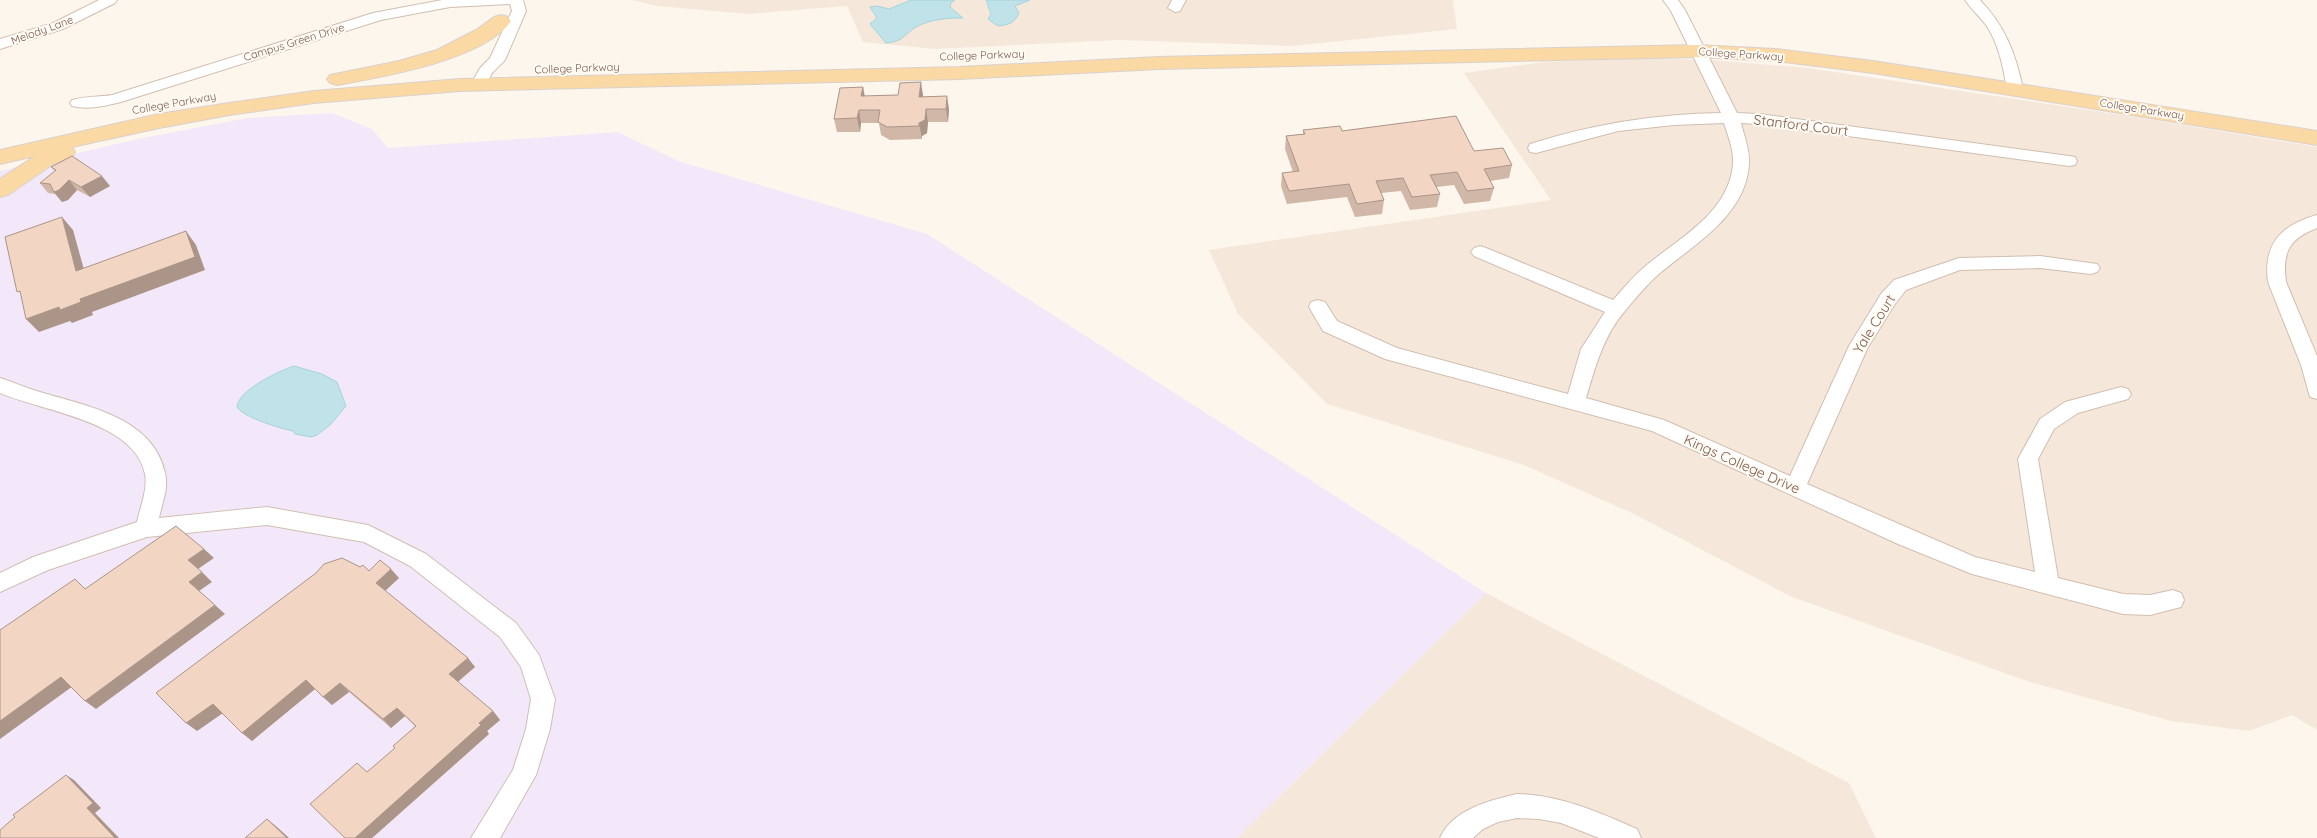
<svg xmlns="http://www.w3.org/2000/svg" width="2317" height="838" font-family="Quicksand,sans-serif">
<rect width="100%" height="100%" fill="#fdf6ec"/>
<!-- residential -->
<path fill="#f5e8da" d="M 633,0 L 1453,0 L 1457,29 L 1292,46 L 1119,40 L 935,49 L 863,42 L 847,6 L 748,14 L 657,6 Z
M 1649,58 L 1712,60 L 1808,68 L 2142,118 L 2317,147 L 2317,730 L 2292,715 L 2249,731 L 2171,721 L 2030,682 L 1792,597 L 1634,514 L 1524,465 L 1327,404 L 1238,314 L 1209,250 L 1551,200 L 1464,73 L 1544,62 Z
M 1486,593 L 1849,783 L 1876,838 L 1237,838 Z"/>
<!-- education -->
<path fill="#f3e8fa" d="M 332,113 L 372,129 L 388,148 L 618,132 L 678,161 L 927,234 L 1486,593 L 1237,838 L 0,838 L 0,171 L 138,139 L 247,118 Z"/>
<!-- water -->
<path fill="#bfe3e8" stroke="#a5d3da" d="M 911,0 L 955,0 L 951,3 L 950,7 L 963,18 C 947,18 931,19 916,27 C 903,35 905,41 886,43 L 870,24 L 877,18 L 870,7 L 877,6 L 889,9 Z
M 986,0 L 1030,0 L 1015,6 L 1019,13 C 1015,23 1008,25 998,26 L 988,19 L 991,14 Z
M 294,366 L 322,374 L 337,382 L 346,406 L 330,425 L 317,435 L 311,437 L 295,434 L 293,431 C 280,428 244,418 237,407 C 238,390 279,371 294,366 Z"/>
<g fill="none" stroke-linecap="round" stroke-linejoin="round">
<defs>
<path id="minor" d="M 99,0 L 117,0 L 115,3 L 63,29 L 0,49 L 0,39 L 53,23 Z
M 442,0 L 523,0 L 526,11 L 505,60 L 492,73 L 485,87 L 473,87 L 471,84 L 480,68 L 490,58 L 512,11 L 510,4 L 450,7 L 381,20 L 121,102 C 105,106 88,110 72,106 L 70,103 L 72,100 C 85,96 99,97 112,95 L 373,13 Z
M 1172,0 L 1186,0 L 1180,11 L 1175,12 L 1168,8 Z
M 1663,0 L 1678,0 L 1685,10 L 1737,113 L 1759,114 L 2069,156 L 2075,157 L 2077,161 L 2075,165 L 2069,166 L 1759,124 L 1741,123 C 1744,136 1750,150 1749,164 C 1746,215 1695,244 1660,273 C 1647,284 1635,299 1624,312 C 1603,337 1595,368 1586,398 L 1664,420 L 1790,476 L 1849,346 L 1881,294 L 1894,280 L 1959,258 L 2040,256 L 2097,264 L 2100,268 L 2097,272 L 2091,274 L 2040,268 L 1960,270 L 1906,290 L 1895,304 L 1868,347 L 1807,484 L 1975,557 L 2035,572 L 2018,459 L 2040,419 L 2065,402 L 2121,387 L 2128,389 L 2131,394 L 2128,399 L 2078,413 L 2054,429 L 2038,459 L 2058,578 L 2123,594 L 2150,595 L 2173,590 L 2181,593 L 2184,600 L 2181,607 L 2150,615 L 2123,614 L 1972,574 L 1898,544 L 1652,431 L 1385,359 L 1323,331 L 1309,307 L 1311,302 L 1318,300 L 1325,302 L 1337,321 L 1397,348 L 1568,394 L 1581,349 L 1605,312 L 1474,256 L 1471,252 L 1474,248 L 1480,246 L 1486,248 L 1613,300 C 1624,288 1635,274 1648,264 C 1681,237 1729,212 1733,164 C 1734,150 1728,136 1724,123 L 1674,125 L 1618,131 L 1536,153 L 1530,152 L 1528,148 L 1530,144 C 1593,124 1655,114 1721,113 L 1671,11 Z
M 1965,0 L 1980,0 C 2005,26 2016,54 2023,89 L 2021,92 L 2009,92 L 2007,89 C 2003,67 1999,44 1986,25 C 1979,16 1971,9 1965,0 Z
M 2317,215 L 2317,228 C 2289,239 2282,252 2286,282 L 2317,356 L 2317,399 L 2310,397 L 2301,365 L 2268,282 C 2263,244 2281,225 2317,215 Z
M 0,378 C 13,382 26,388 40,392 C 86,406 153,417 165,473 C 169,488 162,503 159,518 L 267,507 L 368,525 L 426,554 L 516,623 L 539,655 L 555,699 L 550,729 L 536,775 L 500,838 L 471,838 L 513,770 L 526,729 L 531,699 L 521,667 L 500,637 L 410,566 L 364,542 L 267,525 L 147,537 L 48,570 L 0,592 L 0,573 L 33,557 L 137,522 C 140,507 148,490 145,474 C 135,421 41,411 0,393 Z
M 1517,794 C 1560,795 1598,812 1637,829 L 1641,838 L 1599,838 L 1561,823 L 1539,819 L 1517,818 L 1498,822 L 1483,829 L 1473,838 L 1440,838 C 1452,810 1490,800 1517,794 Z"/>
<path id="major" d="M 501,15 L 508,17 L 511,21 C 484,60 381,77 337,85 L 330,83 L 327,79 L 330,75 L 399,61 L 437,50 L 476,30 L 494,17 Z
M 1697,45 L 1775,49 L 1873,61 L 2317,131 L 2317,145 L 1873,73 L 1775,61 L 1697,57 L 1159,69 L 960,79 L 460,91 L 314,103 L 229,115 L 159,128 L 72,147 L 75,152 L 72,157 L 53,164 L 8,195 L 0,197 L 0,179 L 35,156 L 0,164 L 0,150 L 159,114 L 229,103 L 314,91 L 460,79 L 960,67 L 1159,57 Z"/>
</defs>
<!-- minor casing -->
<use href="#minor" stroke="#d1beb0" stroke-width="2"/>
<!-- major casing -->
<use href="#major" stroke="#dad1cd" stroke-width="2"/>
<!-- minor -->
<use href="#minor" fill="#fff" fill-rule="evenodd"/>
<!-- major -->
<use href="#major" fill="#fbd9a5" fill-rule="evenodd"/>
</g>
<!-- wall -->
<path fill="#d1b7a8" d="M 863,87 L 865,96 L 923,95 L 923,97 L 949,109 L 948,122 L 928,122 L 927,133 L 922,136 L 922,139 L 890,140 L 881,135 L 879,123 L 861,123 L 860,132 L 837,132 L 834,119 Z
M 1303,130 L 1342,131 L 1474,151 L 1512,165 L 1509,178 L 1490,181 L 1494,188 L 1490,201 L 1464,204 L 1454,185 L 1436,187 L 1440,194 L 1437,207 L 1410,210 L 1401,191 L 1381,193 L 1384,200 L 1382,214 L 1355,217 L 1347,197 L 1287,204 L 1281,186 L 1282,173 L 1293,172 L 1285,149 L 1286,136 L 1303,134 Z
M 51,167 L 110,186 L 90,197 L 77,190 L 68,200 L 62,202 L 55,194 L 48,193 L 40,183 L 55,171 Z
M 360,567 L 369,571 L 399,578 L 385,591 L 475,667 L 458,682 L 493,711 L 500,720 L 487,731 L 489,734 L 372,838 L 345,838 L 367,772 L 395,748 L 415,726 L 405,716 L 391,728 L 349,692 L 332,705 L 315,689 L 252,741 L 222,713 L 197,731 Z"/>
<!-- shaded-wall -->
<path fill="#aa9588" d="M 921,82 L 923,95 L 922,110 L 919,97 Z
M 863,87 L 865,100 L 861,96 Z
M 947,96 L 949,109 L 948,122 L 946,109 Z
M 926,109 L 928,122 L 927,133 L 922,136 L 922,139 L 919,123 Z
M 859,110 L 861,123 L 860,132 L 857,118 Z
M 102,176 L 110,186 L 90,197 L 81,187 Z
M 69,180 L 77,190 L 68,200 L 62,202 L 54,192 Z
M 62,217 L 73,230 L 88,284 L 76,271 Z
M 186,231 L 196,245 L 205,270 L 92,312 L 93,315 L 72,323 L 70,321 L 39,332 L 26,319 L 80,299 Z
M 204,549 L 214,558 L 198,569 L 188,560 Z
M 391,569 L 399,578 L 384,592 L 376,583 Z
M 202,572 L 212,582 L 199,591 L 189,582 Z
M 215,605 L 225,614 L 96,709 L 85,701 Z
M 468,658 L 475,667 L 456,683 L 449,674 Z
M 61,677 L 73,686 L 0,739 L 0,721 Z
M 306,680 L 315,689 L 252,741 L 242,733 Z
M 340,683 L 349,692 L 332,705 L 323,697 Z
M 213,704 L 223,713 L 197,731 L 186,723 Z
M 397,708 L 405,716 L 391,728 L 383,719 Z
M 493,711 L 500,720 L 487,731 L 489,734 L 372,838 L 355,838 Z
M 66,775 L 74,780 L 101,808 L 95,813 L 119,838 L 115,838 L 87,808 Z
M 267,819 L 277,827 L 289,838 L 287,838 Z"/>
<!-- building -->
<path fill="#f3d5c3" stroke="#aa9588" d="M 921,82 L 919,97 L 947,96 L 946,109 L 926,109 L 925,120 L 919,123 L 919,126 L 887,127 L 878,122 L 880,110 L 859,110 L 857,118 L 834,119 L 840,88 L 863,87 L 861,96 L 898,95 L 900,83 Z
M 1456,116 L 1474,151 L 1503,148 L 1512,165 L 1484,169 L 1494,188 L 1467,191 L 1457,172 L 1430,175 L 1440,194 L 1412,197 L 1403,178 L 1376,181 L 1384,200 L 1357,204 L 1349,184 L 1289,191 L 1282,173 L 1299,171 L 1286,136 L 1305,134 L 1303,130 L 1340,126 L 1342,131 Z
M 72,156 L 102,176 L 81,187 L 69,180 L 59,190 L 54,192 L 50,184 L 40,183 L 56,170 L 51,167 Z
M 62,217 L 76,271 L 186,231 L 195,257 L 80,299 L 81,302 L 60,310 L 59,307 L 26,319 L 20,291 L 17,292 L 5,237 Z
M 176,526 L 204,549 L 188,560 L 202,572 L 189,582 L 215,605 L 85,701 L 61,677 L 0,721 L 0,630 L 75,579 L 85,589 Z
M 342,558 L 360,567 L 363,565 L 369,571 L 380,560 L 391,569 L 376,583 L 468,658 L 449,674 L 493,711 L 479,723 L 481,725 L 355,838 L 345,838 L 310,804 L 357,763 L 367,772 L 395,748 L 393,746 L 416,726 L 397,708 L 383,719 L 340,683 L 323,697 L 306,680 L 242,733 L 213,704 L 186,723 L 156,693 L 316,573 L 324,564 Z
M 66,775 L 93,803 L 87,808 L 115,838 L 0,838 L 0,830 L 15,817 L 13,815 Z
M 267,819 L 287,838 L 245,838 Z"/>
<g text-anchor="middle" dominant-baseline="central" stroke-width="4" stroke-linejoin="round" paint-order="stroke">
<!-- far-street labels -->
<g font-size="11" fill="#7a5c4d" stroke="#fffaf3">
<text transform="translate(42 30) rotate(-20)">Melody Lane</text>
<text transform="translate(294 42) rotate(-17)">Campus Green Drive</text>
<text transform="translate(1741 54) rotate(4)">College Parkway</text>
<text transform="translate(982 55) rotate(-2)">College Parkway</text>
<text transform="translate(577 68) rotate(-2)">College Parkway</text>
<text transform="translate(174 103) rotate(-10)">College Parkway</text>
<text transform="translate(2142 109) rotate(9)">College Parkway</text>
</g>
<!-- street labels -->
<g font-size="14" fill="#7a5c4d" stroke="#fffaf3">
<text transform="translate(1801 125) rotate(7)">Stanford Court</text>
<text transform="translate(1874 324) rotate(-58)">Yale Court</text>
<text transform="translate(1742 464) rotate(24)">Kings College Drive</text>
</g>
</g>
</svg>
